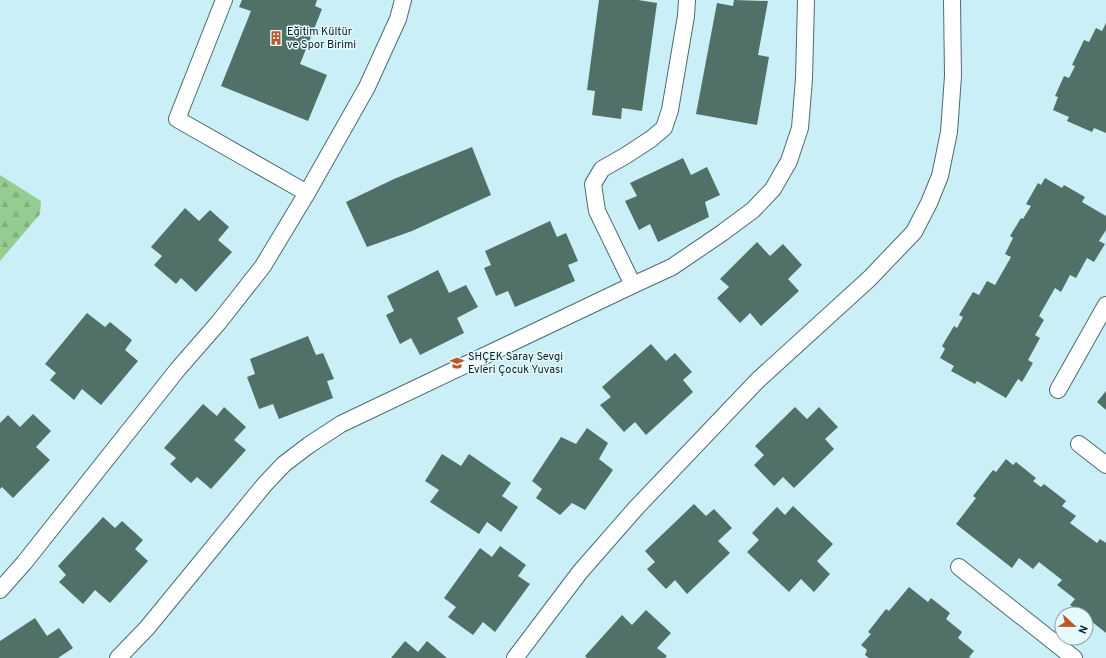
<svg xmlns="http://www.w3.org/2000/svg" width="1106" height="658" font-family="Overpass,sans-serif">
<defs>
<pattern id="forest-firs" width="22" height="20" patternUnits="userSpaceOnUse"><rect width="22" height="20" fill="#95cc92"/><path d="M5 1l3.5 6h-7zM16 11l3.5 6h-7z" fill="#7faf7d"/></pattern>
</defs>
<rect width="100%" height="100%" fill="#cbeff6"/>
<!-- forest -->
<path fill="url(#forest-firs)" d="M 0,175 L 41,201 L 40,214 L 0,261 Z"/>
<!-- building -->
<path fill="#507068" d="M 242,0 L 317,0 L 315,6 L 322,9 L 300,64 L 327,75 L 308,121 L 221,86 L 251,11 L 239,7 Z
M 599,0 L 638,0 L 657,3 L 642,111 L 622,108 L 621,119 L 592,115 L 595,91 L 587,90 Z
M 734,0 L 768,1 L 758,55 L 769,57 L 757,125 L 696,114 L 717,3 L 733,6 Z
M 1106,23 L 1106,133 L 1094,128 L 1092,132 L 1067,121 L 1069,117 L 1053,110 L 1058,97 L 1055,96 L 1064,76 L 1069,78 L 1075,66 L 1072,65 L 1084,40 L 1089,42 L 1096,28 L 1102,31 Z
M 472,147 L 491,195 L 412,231 L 367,247 L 346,202 L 394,179 Z
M 683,158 L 691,175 L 707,167 L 720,195 L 705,202 L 709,217 L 658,242 L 650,224 L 639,230 L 625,201 L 637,196 L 630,183 Z
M 1045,178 L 1062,188 L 1064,185 L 1085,197 L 1082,202 L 1106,216 L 1106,230 L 1099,241 L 1105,244 L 1094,262 L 1087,258 L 1076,278 L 1070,275 L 1061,292 L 1055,288 L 1039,316 L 1044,320 L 1035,335 L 1040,338 L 1028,360 L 1033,363 L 1022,382 L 1018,379 L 1006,398 L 977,381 L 975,384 L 951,371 L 954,366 L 940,358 L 945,349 L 942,346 L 954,326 L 957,328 L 963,317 L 959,315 L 973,292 L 979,295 L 987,281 L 995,285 L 1011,257 L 1005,254 L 1013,238 L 1010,236 L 1021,218 L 1023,219 L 1031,206 L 1026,204 L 1038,183 L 1041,185 Z
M 185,208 L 199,221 L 210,210 L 229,227 L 218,240 L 232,252 L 196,292 L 181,278 L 176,284 L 154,265 L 162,256 L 151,247 Z
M 550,221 L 557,237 L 566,233 L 578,261 L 568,265 L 575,281 L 515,307 L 508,291 L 496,296 L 484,268 L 491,265 L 485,251 Z
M 757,242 L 770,256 L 783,244 L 802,265 L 788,279 L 799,291 L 761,326 L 750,313 L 740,323 L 717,298 L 729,287 L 720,279 Z
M 438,270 L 449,293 L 466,285 L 478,307 L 457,318 L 464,333 L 420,355 L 411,338 L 400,344 L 386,315 L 394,311 L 387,296 Z
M 87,313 L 105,327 L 110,322 L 132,340 L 125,350 L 138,361 L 101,405 L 82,389 L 74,400 L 50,380 L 56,373 L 45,364 Z
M 308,336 L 316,355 L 323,353 L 334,379 L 327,381 L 333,398 L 279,419 L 273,404 L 259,409 L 247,377 L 255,374 L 250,359 Z
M 651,344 L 666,361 L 675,353 L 692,372 L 683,380 L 693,392 L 646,435 L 635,422 L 624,432 L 600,405 L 611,397 L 602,387 Z
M 1106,391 L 1106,410 L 1097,402 Z
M 203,404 L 217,416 L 224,407 L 246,427 L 234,440 L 246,450 L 211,489 L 197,477 L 191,483 L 170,464 L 176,458 L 164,448 Z
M 795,407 L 807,419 L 819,407 L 838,427 L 825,439 L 834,449 L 794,488 L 783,477 L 774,486 L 754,465 L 764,455 L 755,446 Z
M 33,414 L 51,431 L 36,447 L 50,460 L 13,498 L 2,487 L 0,489 L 0,423 L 8,415 L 20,427 Z
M 587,428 L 608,443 L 599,459 L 613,470 L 585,510 L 572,503 L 560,515 L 536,498 L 542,489 L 532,481 L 561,437 L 576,444 Z
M 442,454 L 461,466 L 469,454 L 511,483 L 502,496 L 518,507 L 501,532 L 487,522 L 479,534 L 430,502 L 439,490 L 425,481 Z
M 1006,459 L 1013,465 L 1016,462 L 1036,478 L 1033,481 L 1041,487 L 1044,484 L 1066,501 L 1062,506 L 1076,516 L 1070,523 L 1097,543 L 1100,539 L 1106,543 L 1106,633 L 1086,617 L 1086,614 L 1082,614 L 1070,605 L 1075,599 L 1057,585 L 1062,580 L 1039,562 L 1033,569 L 1019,558 L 1012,568 L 956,524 L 976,498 L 973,496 L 993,470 L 996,472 Z
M 694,504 L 706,516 L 714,509 L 732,528 L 718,541 L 730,553 L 687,594 L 675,580 L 666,589 L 647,569 L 655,562 L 645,551 Z
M 793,506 L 833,544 L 817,561 L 830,574 L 814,592 L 801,579 L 789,592 L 747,552 L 759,540 L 752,533 L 777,507 L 785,515 Z
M 103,517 L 115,528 L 122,521 L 143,540 L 135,549 L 148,561 L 110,603 L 95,590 L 83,604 L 59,582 L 66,575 L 58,566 Z
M 500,546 L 526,565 L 518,576 L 530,584 L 495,632 L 483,622 L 473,635 L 448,617 L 456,607 L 444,598 L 480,548 L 492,557 Z
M 909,587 L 928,602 L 931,598 L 950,613 L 946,619 L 962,632 L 958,638 L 974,651 L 969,657 L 971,658 L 869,658 L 865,655 L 867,650 L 861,645 L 871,634 L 868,632 L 886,609 L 889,611 Z
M 646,610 L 671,633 L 657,648 L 667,656 L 665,658 L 587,658 L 585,656 L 622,615 L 632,625 Z
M 35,618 L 47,636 L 59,628 L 73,648 L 58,658 L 0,658 L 0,641 Z
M 405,641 L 418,652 L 427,641 L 447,658 L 391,658 Z"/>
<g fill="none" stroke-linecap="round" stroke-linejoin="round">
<defs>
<path id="service" d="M 224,0 L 177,119 L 307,193
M 633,285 L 672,267 L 722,233 L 753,210 L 773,189 L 789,161 L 800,128 L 804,79 L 806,0
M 1058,390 L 1106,305
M 1079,444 L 1106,465
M 959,567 L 1074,658
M 0,590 L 24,563 L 178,369 L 219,322 L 263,266 L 307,193 L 367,87 L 398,19 L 403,0
M 118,658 L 147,628 L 265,484 L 284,464 L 309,445 L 341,424 L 633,285 L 597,211 L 593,184 L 602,169 L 625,156 L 651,139 L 664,128 L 670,110 L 686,16 L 687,0
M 515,658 L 580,572 L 636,508 L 758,380 L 869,279 L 914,232 L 929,203 L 940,176 L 949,132 L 953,76 L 952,0"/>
</defs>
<!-- service casing -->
<use href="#service" stroke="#4b6c72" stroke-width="18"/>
<!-- service -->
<use href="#service" stroke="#fff" stroke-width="16"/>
</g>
<!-- icons -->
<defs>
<symbol id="building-bare" viewBox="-9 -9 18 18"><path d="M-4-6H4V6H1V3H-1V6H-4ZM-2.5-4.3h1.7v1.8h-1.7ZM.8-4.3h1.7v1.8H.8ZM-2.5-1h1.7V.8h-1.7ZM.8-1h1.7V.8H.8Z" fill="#bd5729" stroke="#e4fafe" stroke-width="2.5" paint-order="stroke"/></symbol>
<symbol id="school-bare" viewBox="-9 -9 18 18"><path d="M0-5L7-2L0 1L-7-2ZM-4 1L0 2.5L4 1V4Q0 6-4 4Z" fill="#bd5729" stroke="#e4fafe" stroke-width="2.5" paint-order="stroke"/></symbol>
</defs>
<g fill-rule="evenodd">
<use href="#building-bare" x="266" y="28" width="20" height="20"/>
<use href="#school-bare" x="447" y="353" width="20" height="20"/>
</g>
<g text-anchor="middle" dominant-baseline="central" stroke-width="3" stroke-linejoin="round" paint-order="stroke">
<!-- poi labels -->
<g font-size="11" fill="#0d1b1d" stroke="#e4fafe" text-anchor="start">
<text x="287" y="32">Eğitim Kültür<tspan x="287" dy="13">ve Spor Birimi</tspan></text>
<text x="468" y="357">SHÇEK Saray Sevgi<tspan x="468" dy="13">Evleri Çocuk Yuvası</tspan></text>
</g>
</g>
<!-- north arrow -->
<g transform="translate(1074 626) rotate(112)"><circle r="19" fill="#e4fafe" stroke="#8ea1a4"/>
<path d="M0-3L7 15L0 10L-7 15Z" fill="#bd5729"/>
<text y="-6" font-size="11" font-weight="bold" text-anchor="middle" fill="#0d1b1d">N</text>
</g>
</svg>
